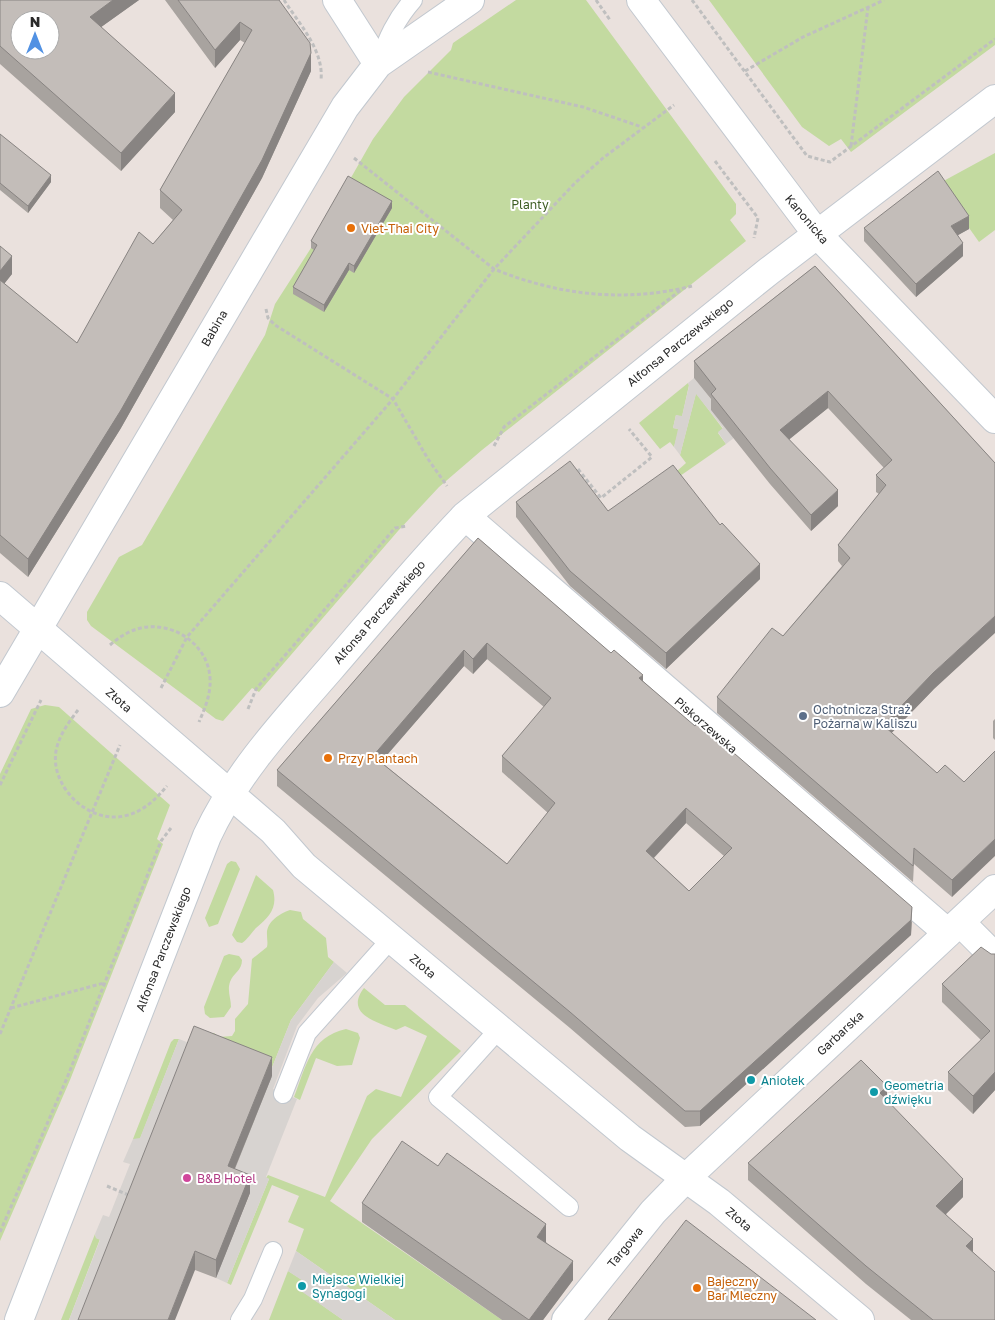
<svg xmlns="http://www.w3.org/2000/svg" width="995" height="1320" font-family="'Golos Text',sans-serif">
<rect width="100%" height="100%" fill="#eae1dd"/>
<!-- green -->
<path fill="#c3daa0" d="M 516,0 L 586,0 L 736,204 L 736,214 L 730,220 L 746,241 L 482,450 L 439,487 L 398,531 L 259,692 L 252,688 L 223,721 L 216,719 L 91,626 L 87,620 L 87,612 L 119,557 L 142,545 L 265,335 L 275,304 L 311,248 L 373,139 L 404,97 L 451,50 L 453,43 Z
M 709,0 L 995,0 L 995,45 L 851,152 L 841,139 L 829,146 L 802,127 Z
M 995,153 L 995,230 L 979,242 L 938,184 Z
M 688,383 L 689,385 L 682,417 L 676,415 L 673,428 L 679,429 L 674,447 L 670,442 L 660,449 L 639,423 Z
M 696,393 L 723,429 L 718,433 L 726,444 L 680,476 L 677,471 L 686,463 L 680,455 Z
M 45,705 L 59,707 L 170,805 L 157,839 L 163,844 L 70,1080 L 0,1241 L 0,774 L 31,709 Z
M 231,861 L 236,862 L 240,869 L 218,924 L 209,927 L 205,918 L 227,864 Z
M 256,875 L 273,890 C 278,908 269,917 256,928 C 251,933 248,939 242,943 L 237,942 L 232,935 Z
M 290,910 L 301,912 L 303,919 L 326,938 L 328,957 L 334,962 L 291,1020 L 269,1075 L 208,1033 L 214,1033 L 219,1037 L 232,1036 L 235,1031 L 235,1019 L 248,1004 L 252,959 L 267,947 C 268,942 267,940 267,935 C 266,922 279,914 290,910 Z
M 229,954 L 239,956 L 242,960 C 242,971 233,973 230,982 C 227,991 231,998 231,1007 L 224,1017 L 210,1018 L 205,1014 L 204,1007 L 224,956 Z
M 364,988 L 385,1005 L 405,1005 L 461,1051 L 372,1139 L 330,1201 L 502,1320 L 395,1320 L 296,1251 L 304,1229 L 288,1222 L 299,1196 L 272,1185 L 231,1285 L 227,1283 L 269,1179 L 266,1178 L 268,1175 L 325,1197 L 367,1096 L 376,1089 L 401,1097 L 427,1036 L 405,1026 L 396,1030 C 377,1022 344,1014 364,988 Z
M 346,1029 L 358,1033 L 360,1038 L 352,1065 L 337,1066 L 316,1058 L 300,1100 L 294,1097 C 306,1067 310,1037 346,1029 Z
M 174,1039 L 179,1039 L 140,1139 L 133,1139 L 171,1042 Z
M 95,1234 L 96,1238 L 100,1239 L 69,1320 L 61,1320 Z
M 288,1271 L 304,1281 L 299,1289 L 343,1320 L 269,1320 Z"/>
<!-- plaza -->
<path fill="#d7d3d0" d="M 694,378 L 739,434 L 726,444 L 718,432 L 723,428 L 696,394 L 680,455 L 674,447 L 678,429 L 673,428 L 676,415 L 682,416 L 689,386 L 688,383 Z
M 334,962 L 347,973 L 318,998 L 297,1026 L 273,1089 L 297,1099 L 266,1177 L 269,1179 L 227,1283 L 216,1278 L 250,1194 L 228,1185 L 271,1076 L 269,1075 L 291,1020 Z
M 179,1039 L 194,1045 L 79,1320 L 69,1320 L 100,1240 L 96,1238 L 95,1234 L 103,1215 L 109,1217 L 130,1164 L 123,1162 L 133,1139 L 140,1138 Z
M 296,1251 L 395,1320 L 343,1320 L 298,1289 L 303,1281 L 288,1271 Z"/>
<g fill="none" stroke-linecap="round" stroke-linejoin="round">
<defs>
<path id="lane" d="M 379,63 C 387,39 396,19 413,0
M 499,1029 L 438,1097 L 569,1207
M 283,1094 L 307,1033 L 391,939
M 240,1320 L 253,1299 L 273,1251"/>
<path id="street" d="M 337,0 L 378,64
M 641,0 L 817,234 L 995,419
M 465,516 L 948,933
M 0,596 L 273,831 L 304,866 L 630,1138 L 719,1202 L 860,1320
M 0,693 L 345,107 L 378,64 L 470,0
M 960,922 L 995,957
M 19,1320 L 207,836 C 237,772 285,721 331,668 C 375,617 418,565 465,516 L 769,271 L 995,99
M 566,1320 L 653,1212 L 687,1177 L 995,889"/>
</defs>
<!-- lane casing -->
<use href="#lane" stroke="#c2c8cf" stroke-width="20"/>
<!-- street casing -->
<use href="#street" stroke="#c2c8cf" stroke-width="30"/>
<!-- path -->
<path stroke="#bfbfbf" stroke-width="3" stroke-dasharray="4 2.5" stroke-linecap="butt" d="M 284,0 C 299,24 324,50 321,80
M 596,0 L 610,20
M 692,0 L 807,156 L 830,162 L 995,39
M 745,71 L 803,37 L 884,0
M 428,72 L 583,107 L 642,127
M 851,146 L 868,7
M 354,158 L 494,269 C 557,295 625,303 692,286
M 715,161 L 758,218 L 754,238
M 266,309 L 268,318 L 275,325 L 393,399 L 428,459 L 447,486
M 494,446 L 504,427 L 682,289
M 578,469 L 601,498 L 652,457 L 629,429
M 110,645 C 118,638 127,632 137,629 C 170,619 208,643 210,678 C 211,694 205,708 199,722
M 161,688 L 187,637 L 393,399 L 494,269 L 574,184 L 603,158 L 674,105
M 248,709 L 256,689 L 395,528 L 407,526
M 78,710 C 69,722 59,735 56,751 C 50,786 88,824 124,816 C 143,812 155,800 167,786
M 0,785 L 41,700
M 11,1008 L 104,983
M 0,1034 L 120,745
M 107,1186 L 131,1196
M 0,1232 L 67,1078 L 161,841 L 171,828"/>
<!-- lane -->
<use href="#lane" stroke="#fff" stroke-width="18"/>
<!-- street -->
<use href="#street" stroke="#fff" stroke-width="28"/>
</g>
<!-- wall -->
<path fill="#a8a39f" fill-rule="evenodd" d="M 0,0 L 139,0 L 101,27 L 175,112 L 121,171 L 0,64 Z
M 165,0 L 279,0 L 311,71 L 262,178 L 121,428 L 28,577 L 0,553 L 0,246 L 12,274 L 4,284 L 77,343 L 153,244 L 173,220 L 160,208 L 160,190 L 245,43 L 240,40 L 215,68 Z
M 0,134 L 51,182 L 28,213 L 0,190 Z
M 392,208 L 354,273 L 349,270 L 324,312 L 293,294 L 293,287 L 314,250 L 311,248 L 311,241 Z
M 864,228 L 969,229 L 958,235 L 963,256 L 916,297 L 864,241 Z
M 815,266 L 995,463 L 933,690 L 891,733 L 937,773 L 964,782 L 952,897 L 914,864 L 913,882 L 717,713 L 717,697 L 783,636 L 842,566 L 838,561 L 838,545 L 879,494 L 876,492 L 876,475 L 884,468 L 828,408 L 789,439 L 838,506 L 811,531 L 770,484 L 711,410 L 711,399 L 694,378 L 694,361 Z
M 516,502 L 608,511 L 760,579 L 666,669 L 570,586 L 516,517 Z
M 478,538 L 643,681 L 912,922 L 911,935 L 700,1126 L 685,1127 L 570,1028 L 277,786 L 277,770 ZM 487,659 L 544,707 L 502,756 L 502,772 L 548,813 L 507,864 L 381,762 L 464,666 L 473,674 ZM 686,823 L 724,856 L 689,891 L 654,858 Z
M 995,719 L 995,740 L 993,738 L 993,721 Z
M 991,954 L 995,954 L 995,1090 L 973,1114 L 948,1090 L 948,1072 L 981,1040 L 942,1002 L 942,984 Z
M 272,1076 L 235,1169 L 250,1193 L 216,1278 L 195,1270 L 78,1320 Z
M 887,1100 L 963,1197 L 946,1214 L 973,1252 L 995,1320 L 911,1320 L 866,1284 L 748,1180 L 748,1163 Z
M 362,1203 L 546,1242 L 573,1280 L 543,1320 L 502,1320 L 362,1222 Z"/>
<!-- shaded-wall -->
<path fill="#888482" d="M 113,0 L 139,0 L 90,35 L 90,17 Z
M 240,22 L 240,40 L 215,68 L 215,50 Z
M 311,53 L 311,71 L 262,178 L 121,428 L 28,577 L 28,559 Z
M 175,93 L 175,112 L 121,171 L 121,153 Z
M 51,175 L 51,182 L 28,213 L 28,206 Z
M 392,201 L 392,208 L 354,273 L 354,266 Z
M 969,216 L 969,229 L 951,239 L 951,226 Z
M 963,243 L 963,256 L 916,297 L 916,284 Z
M 12,256 L 12,274 L 0,289 L 0,271 Z
M 349,263 L 349,270 L 324,312 L 324,305 Z
M 828,391 L 828,408 L 780,447 L 780,430 Z
M 838,490 L 838,506 L 811,531 L 811,515 Z
M 760,564 L 760,579 L 666,669 L 666,653 Z
M 995,616 L 995,633 L 933,690 L 883,742 L 883,725 L 933,673 Z
M 487,643 L 487,659 L 473,674 L 473,659 Z
M 464,650 L 464,666 L 373,771 L 373,756 Z
M 643,675 L 643,690 L 639,678 Z
M 686,808 L 686,823 L 646,866 L 646,851 Z
M 995,839 L 995,856 L 952,897 L 952,880 Z
M 912,907 L 911,935 L 700,1126 L 700,1111 Z
M 272,1057 L 272,1076 L 228,1185 L 228,1166 Z
M 995,1072 L 995,1090 L 973,1114 L 973,1096 Z
M 887,1086 L 887,1104 L 880,1093 Z
M 250,1175 L 250,1193 L 216,1278 L 216,1260 Z
M 963,1179 L 963,1197 L 936,1224 L 936,1206 Z
M 546,1224 L 546,1242 L 537,1256 L 537,1237 Z
M 973,1239 L 973,1257 L 966,1246 Z
M 195,1251 L 195,1270 L 175,1320 L 168,1320 Z
M 573,1261 L 573,1280 L 543,1320 L 529,1320 Z"/>
<!-- building -->
<path fill="#c3bdb9" stroke="#888482" fill-rule="evenodd" d="M 0,0 L 113,0 L 90,17 L 175,93 L 121,153 L 0,46 ZM 20,20 L 50,20 L 50,50 L 20,50 Z
M 178,0 L 279,0 L 310,43 L 311,53 L 262,160 L 121,410 L 28,559 L 0,535 L 0,280 L 77,343 L 139,232 L 153,244 L 182,210 L 160,190 L 252,30 L 240,22 L 215,50 Z
M 0,134 L 51,175 L 28,206 L 0,183 Z
M 938,171 L 969,216 L 951,226 L 963,243 L 916,284 L 864,228 Z
M 348,176 L 392,201 L 354,266 L 349,263 L 324,305 L 293,287 L 317,245 L 311,241 Z
M 0,246 L 12,256 L 0,271 Z
M 815,266 L 995,463 L 995,616 L 933,673 L 883,725 L 937,773 L 945,765 L 964,782 L 995,751 L 995,839 L 952,880 L 914,848 L 913,866 L 717,697 L 772,628 L 783,636 L 850,558 L 838,545 L 886,485 L 876,475 L 892,460 L 828,391 L 780,430 L 838,490 L 811,515 L 770,468 L 711,394 L 716,389 L 694,361 Z
M 570,461 L 608,511 L 673,465 L 720,525 L 722,523 L 760,564 L 666,653 L 570,571 L 516,502 Z
M 478,538 L 611,653 L 614,650 L 643,675 L 639,678 L 695,726 L 698,722 L 912,907 L 911,920 L 700,1111 L 685,1111 L 570,1012 L 277,770 ZM 487,643 L 551,698 L 502,756 L 555,803 L 507,864 L 373,756 L 464,650 L 473,659 ZM 686,808 L 732,848 L 689,891 L 646,851 Z
M 981,947 L 991,954 L 995,954 L 995,1072 L 973,1096 L 948,1072 L 990,1031 L 942,984 Z
M 194,1026 L 272,1057 L 228,1166 L 250,1175 L 216,1260 L 195,1251 L 168,1320 L 78,1320 Z
M 861,1060 L 887,1086 L 880,1093 L 963,1179 L 936,1206 L 973,1239 L 966,1246 L 995,1272 L 995,1320 L 933,1320 L 866,1266 L 748,1163 Z
M 402,1141 L 438,1166 L 447,1153 L 546,1224 L 537,1237 L 573,1261 L 529,1320 L 362,1203 Z
M 686,1220 L 816,1320 L 608,1320 Z"/>
<!-- markers -->
<g fill="#e8710a" stroke="#fff" stroke-width="2">
<circle cx="351" cy="228" r="5"/>
<circle cx="328" cy="758" r="5"/>
<circle cx="697" cy="1288" r="5"/>
</g>
<circle fill="#5c6f8a" stroke="#fff" stroke-width="2" cx="803" cy="716" r="5"/>
<g fill="#0f9aa8" stroke="#fff" stroke-width="2">
<circle cx="751" cy="1080" r="5"/>
<circle cx="874" cy="1092" r="5"/>
<circle cx="302" cy="1286" r="5"/>
</g>
<circle fill="#d1479c" stroke="#fff" stroke-width="2" cx="187" cy="1178" r="5"/>
<g text-anchor="middle" dominant-baseline="central" stroke-width="4" stroke-linejoin="round" paint-order="stroke">
<!-- park labels -->
<g font-size="12" fill="#3e5e23" stroke="#fff">
<text x="530" y="204">Planty</text>
</g>
<!-- street labels -->
<g font-size="12" fill="#2a2a2a" stroke="#fff">
<text transform="translate(807 219) rotate(50)">Kanonicka</text>
<text transform="translate(214 328) rotate(-60)">Babina</text>
<text transform="translate(680 342) rotate(-39)">Alfonsa Parczewskiego</text>
<text transform="translate(379 612) rotate(-49)">Alfonsa Parczewskiego</text>
<text transform="translate(119 700) rotate(41)">Złota</text>
<text transform="translate(706 725) rotate(41)">Piskorzewska</text>
<text transform="translate(163 949) rotate(-69)">Alfonsa Parczewskiego</text>
<text transform="translate(423 966) rotate(40)">Złota</text>
<text transform="translate(840 1033) rotate(-43)">Garbarska</text>
<text transform="translate(739 1219) rotate(40)">Złota</text>
<text transform="translate(625 1247) rotate(-51)">Targowa</text>
</g>
<!-- food labels -->
<g font-size="12" fill="#c56008" stroke="#fff" text-anchor="start">
<text x="361" y="228">Viet-Thai City</text>
<text x="338" y="758">Przy Plantach</text>
<text x="707" y="1281">Bajeczny<tspan x="707" dy="14">Bar Mleczny</tspan></text>
</g>
<!-- service labels -->
<g font-size="12" fill="#4e5e75" stroke="#fff" text-anchor="start">
<text x="813" y="709">Ochotnicza Straż<tspan x="813" dy="14">Pożarna w Kaliszu</tspan></text>
</g>
<!-- culture labels -->
<g font-size="12" fill="#0d838f" stroke="#fff" text-anchor="start">
<text x="761" y="1080">Aniołek</text>
<text x="884" y="1085">Geometria<tspan x="884" dy="14">dźwięku</tspan></text>
<text x="312" y="1279">Miejsce Wielkiej<tspan x="312" dy="14">Synagogi</tspan></text>
</g>
<!-- hotel labels -->
<g font-size="12" fill="#b23c85" stroke="#fff" text-anchor="start">
<text x="197" y="1178">B&amp;B Hotel</text>
</g>
</g>
<!-- north arrow -->
<g transform="translate(35 35)"><circle r="24" fill="#ffffff" stroke="#aaaaaa"/>
<path d="M0-4L9 19L0 12L-9 19Z" fill="#5191e3"/>
<text y="-8" font-size="14" font-weight="bold" text-anchor="middle" fill="#2a2a2a">N</text>
</g>
</svg>
